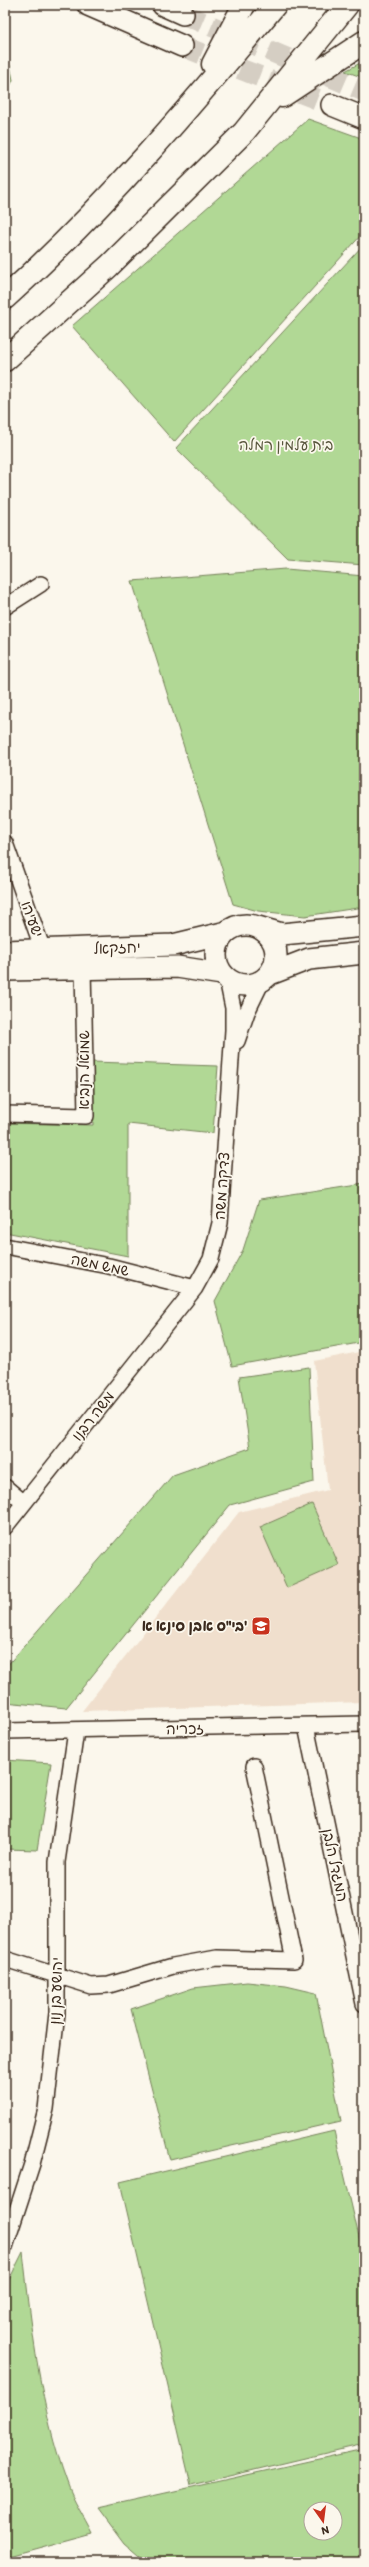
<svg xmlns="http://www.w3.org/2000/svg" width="369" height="2567" font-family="Itim,'Playpen Sans Hebrew',sans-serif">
<rect width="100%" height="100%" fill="#fbf7ec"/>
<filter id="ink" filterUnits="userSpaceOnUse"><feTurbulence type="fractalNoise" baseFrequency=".025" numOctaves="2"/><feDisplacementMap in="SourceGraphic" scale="8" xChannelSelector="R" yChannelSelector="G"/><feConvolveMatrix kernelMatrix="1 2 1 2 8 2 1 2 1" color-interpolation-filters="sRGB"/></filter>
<g filter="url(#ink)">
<!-- built -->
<path fill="#f0dfcd" d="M 364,1351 L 364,1702 L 82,1711 L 239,1512 L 328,1490 L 314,1361 Z"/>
<!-- green -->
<path fill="#b1d895" stroke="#76815a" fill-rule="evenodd" d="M 364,61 L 364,78 L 345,71 Z
M 5,64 L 10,65 L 13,80 L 5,96 Z
M 308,119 L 364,139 L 364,232 L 174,442 L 72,326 Z
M 364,244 L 364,565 L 288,559 L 176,448 Z
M 286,569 L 364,576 L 364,907 L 305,916 L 258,911 L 233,904 L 132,581 Z
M 92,1062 L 218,1066 L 213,1133 L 128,1124 L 128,1256 L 5,1232 L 5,1123 L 93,1125 Z
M 364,1184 L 364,1342 L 232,1366 L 215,1301 L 243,1250 L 259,1200 Z
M 309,1367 L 314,1482 L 230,1505 L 66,1708 L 5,1702 L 5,1668 L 173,1475 L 250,1448 L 239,1377 Z
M 312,1504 L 339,1565 L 287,1588 L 260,1527 Z
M 5,1760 L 51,1763 L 37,1850 L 5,1849 Z
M 247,1982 L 286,1986 L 316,1993 L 341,2121 L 170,2160 L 131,2009 L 193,1988 Z
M 334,2131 L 364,2258 L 364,2444 L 191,2485 L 120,2182 Z
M 23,2252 C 32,2331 40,2408 67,2482 C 73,2500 85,2517 93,2534 L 5,2558 L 5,2288 Z
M 364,2449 L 364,2562 L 146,2562 L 124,2543 L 98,2508 ZM 311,2509 L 335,2509 L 335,2533 L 311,2533 Z"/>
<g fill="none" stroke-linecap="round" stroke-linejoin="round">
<!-- secondary-tunnel -->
<path stroke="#d5cec3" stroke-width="21" stroke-dasharray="21 10" stroke-linecap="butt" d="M 183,14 L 364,91
M 182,46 L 332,105"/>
<defs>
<path id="street" d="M 5,607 L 41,584
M 5,843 L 43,950
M 237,1041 L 247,1012 L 262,981
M 5,1114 L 86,1116 L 83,968
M 5,1246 L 109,1266 L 195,1288
M 5,1487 L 24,1503
M 5,1527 L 195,1288 L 211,1259 L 220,1223 L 233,1030 L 233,1008 L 227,979
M 306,1726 L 364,2004
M 5,1731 L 364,1724
M 5,1959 L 91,1986 L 109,1985 L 173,1966 L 217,1958 L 294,1960 L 254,1766
M 5,2247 L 32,2164 L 46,2109 L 57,2013 L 57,1862 L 76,1731"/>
<path id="secondary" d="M 88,5 L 182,46
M 163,5 L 183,14
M 332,105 L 364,118
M216 955a30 30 0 1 1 60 0a30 30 0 1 1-60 0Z
M 258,927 L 282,934 L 364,926
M 5,951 L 173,945 L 227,932
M 5,970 L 177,967 L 222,974
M 270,974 L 309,959 L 364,953"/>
<path id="highway" d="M 213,64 L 244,5
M 282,96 L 364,42
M 5,298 C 104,209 190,107 275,5
M 5,360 L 109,266 L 244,132 L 347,5"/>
</defs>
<!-- street casing -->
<use href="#street" stroke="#3b2a1e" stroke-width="18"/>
<!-- secondary casing -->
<use href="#secondary" stroke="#3b2a1e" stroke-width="24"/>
<!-- highway casing -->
<use href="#highway" stroke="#3b2a1e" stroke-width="25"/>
<!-- street -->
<use href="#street" stroke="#fbf7ec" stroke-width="15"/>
<!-- secondary -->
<use href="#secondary" stroke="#fbf7ec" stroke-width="21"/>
<!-- highway -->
<use href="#highway" stroke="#fbf7ec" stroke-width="22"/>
</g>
</g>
<!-- icons -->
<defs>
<symbol id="school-square" viewBox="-11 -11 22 22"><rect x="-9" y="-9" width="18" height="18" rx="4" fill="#c8321e" stroke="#fbf7ec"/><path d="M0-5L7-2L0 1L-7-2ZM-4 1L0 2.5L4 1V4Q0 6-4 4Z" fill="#fff"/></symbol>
</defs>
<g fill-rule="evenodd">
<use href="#school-square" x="250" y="1615" width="22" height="22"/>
</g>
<g text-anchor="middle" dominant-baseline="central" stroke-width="3.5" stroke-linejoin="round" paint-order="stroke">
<!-- park labels -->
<g font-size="15" fill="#58563c" stroke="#fbf7ec">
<text x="286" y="445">בית עלמין רמלה</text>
</g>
<!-- street labels -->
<g font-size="15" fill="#3b2a1e" stroke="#fbf7ec">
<text transform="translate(32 919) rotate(70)">ישעיהו</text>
<text transform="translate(117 948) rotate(-2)">יחזקאל</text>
<text transform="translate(84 1070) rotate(-90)">שמואל הנביא</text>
<text transform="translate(222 1186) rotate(-86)">צדקה משה</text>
<text transform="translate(100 1265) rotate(12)">שמש משה</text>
<text transform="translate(93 1416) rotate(-52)">משה רבנו</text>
<text transform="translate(185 1729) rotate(-1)">זכריה</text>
<text transform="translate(335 1865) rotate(78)">המגדל הלבן</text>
<text transform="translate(56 1991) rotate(-88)">יהושע בן נון</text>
</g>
<!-- poi labels -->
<g font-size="15" font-weight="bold" fill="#3b2a1e" stroke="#fbf7ec" text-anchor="end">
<text x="247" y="1626">בי"ס אבן סינא א'</text>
</g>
</g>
<!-- margin -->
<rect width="369" height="2567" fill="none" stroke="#fbf7ec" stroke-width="20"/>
<rect x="10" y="10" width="349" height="2547" fill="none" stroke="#3b2a1e" stroke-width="1.5" filter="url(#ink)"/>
<!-- north arrow -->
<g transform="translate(323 2521) rotate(166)"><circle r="19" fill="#fbf7ec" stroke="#aea59a"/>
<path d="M0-3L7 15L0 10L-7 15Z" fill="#c8321e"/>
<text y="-6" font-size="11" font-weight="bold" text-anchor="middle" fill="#3b2a1e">N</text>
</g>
</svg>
